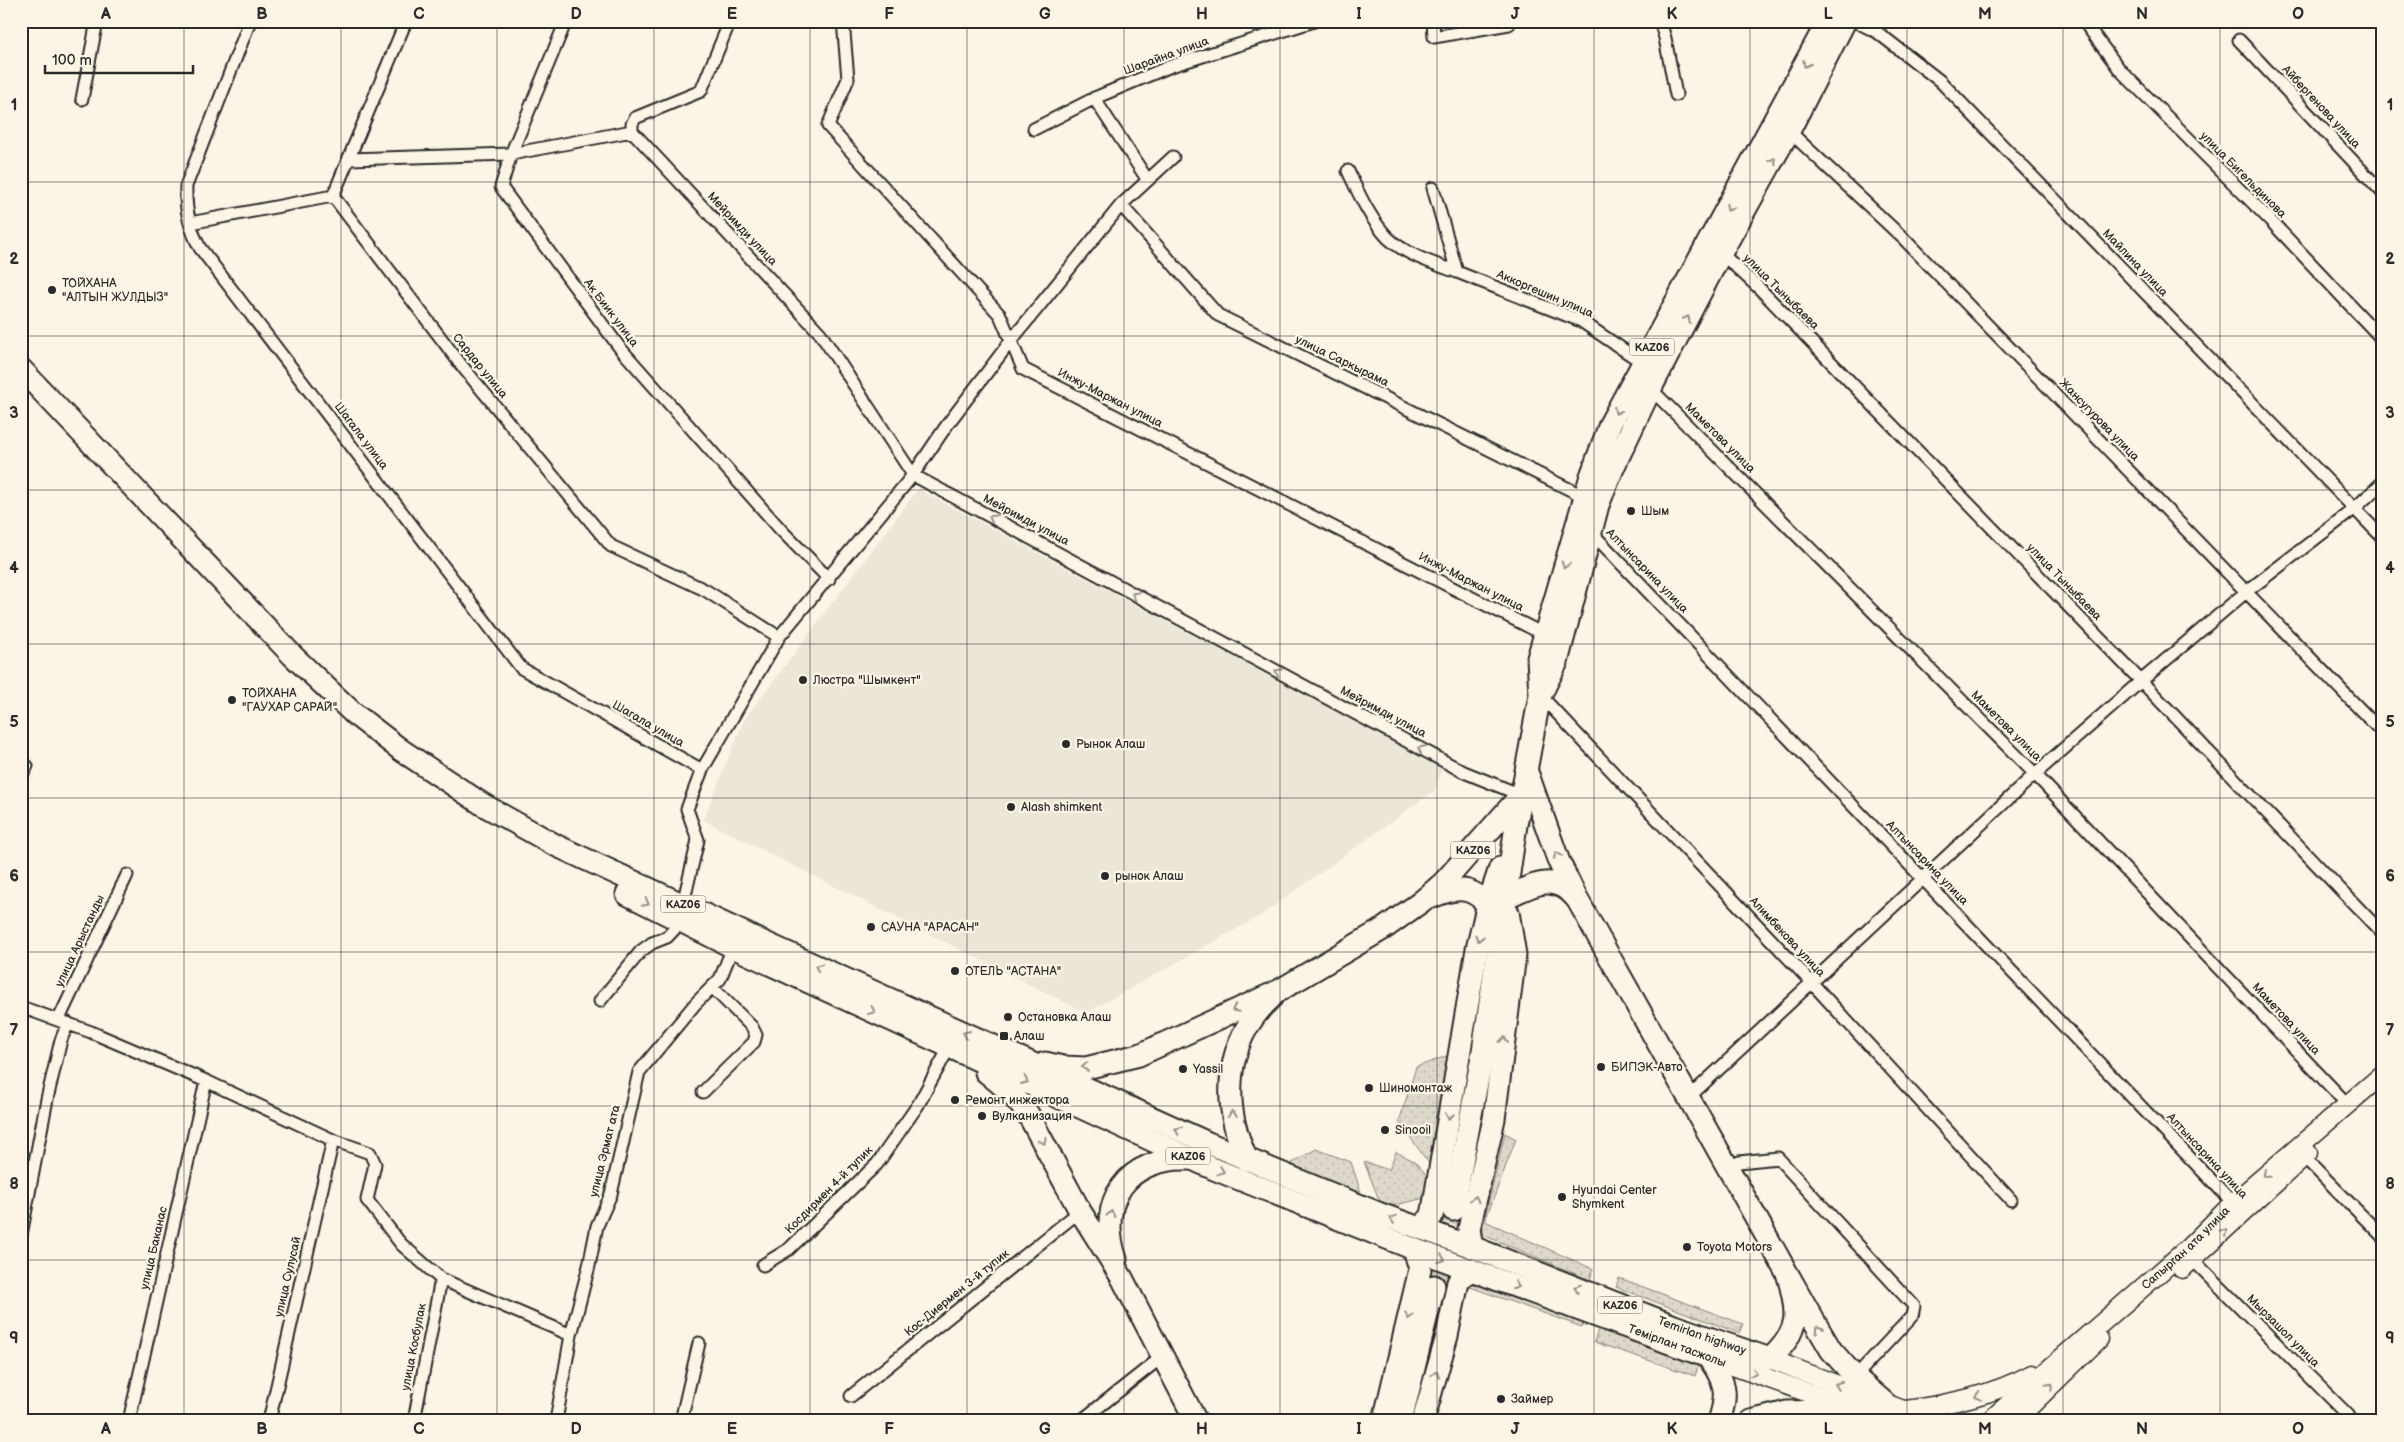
<svg xmlns="http://www.w3.org/2000/svg" width="2404" height="1442" font-family="'Balsamiq Sans',sans-serif">
<defs>
<pattern id="grass-dots" width="8" height="8" patternUnits="userSpaceOnUse" patternTransform="scale(1.25)"><rect width="8" height="8" fill="#ded8ca"/><path d="M2 2h.1M6 6h.1" fill="none" stroke="#bfbaae" stroke-width="1.8" stroke-linecap="round"/></pattern>
</defs>
<rect width="100%" height="100%" fill="#fcf5e5"/>
<filter id="ink" filterUnits="userSpaceOnUse"><feTurbulence type="fractalNoise" baseFrequency=".02" numOctaves="2"/><feDisplacementMap in="SourceGraphic" scale="10" xChannelSelector="R" yChannelSelector="G"/><feConvolveMatrix kernelMatrix="1 2 1 2 8 2 1 2 1" color-interpolation-filters="sRGB"/></filter>
<g filter="url(#ink)">
<!-- built -->
<path fill="#ece6d7" d="M 918,489 L 1442,768 L 1434,791 L 1260,916 L 1086,1013 L 703,820 L 744,720 Z"/>
<!-- grass -->
<path fill="url(#grass-dots)" stroke="#84827a" d="M 1461,1051 L 1444,1083 L 1435,1120 L 1442,1133 L 1436,1173 L 1399,1122 L 1416,1067 Z
M 1505,1133 L 1516,1139 L 1485,1221 L 1593,1269 L 1590,1280 L 1481,1234 Z
M 1316,1149 L 1351,1162 L 1362,1196 L 1284,1168 Z
M 1396,1152 L 1414,1161 L 1436,1185 L 1429,1197 L 1391,1206 L 1380,1202 L 1364,1162 L 1389,1170 Z
M 1619,1278 L 1743,1324 L 1739,1333 L 1616,1287 Z
M 1473,1283 L 1584,1321 L 1582,1327 L 1470,1287 Z
M 1599,1327 L 1700,1361 L 1695,1376 L 1594,1342 Z"/>
<g fill="none" stroke-linecap="round" stroke-linejoin="round">
<!-- highway-tunnel -->
<path stroke="#d2cdc0" stroke-width="21" stroke-dasharray="21 11" stroke-linecap="butt" d="M 1434,1286 L 1453,1210"/>
<defs>
<path id="street" d="M 250,21 L 186,186 C 185,209 189,228 200,248 L 521,668 L 702,770
M 406,21 L 333,196 L 462,366 L 611,546 L 705,590 L 779,637
M 566,21 L 511,154 L 501,187 L 620,348 L 781,530 L 829,579
M 843,21 L 848,79 L 828,126 L 1000,315 L 1023,369 L 1549,637
M 1433,21 L 1434,37 L 1509,24 L 1508,21
M 1660,21 L 1665,38 L 1676,95
M 1855,21 L 1877,32 L 1940,81 L 2383,538
M 2086,21 L 2088,27 L 2120,70 L 2270,220 L 2383,340
M 2239,40 L 2383,193
M 1094,98 L 1147,179
M 82,99 L 97,21
M 1034,129 L 1097,97 L 1171,66 L 1314,21
M 632,131 L 820,333 L 913,475 L 1464,772 L 1521,795
M 1789,131 L 1903,238 L 2383,733
M 349,159 L 511,154 L 632,131 L 632,124 L 635,118 L 701,91 L 730,21
M 1348,171 C 1359,194 1370,219 1388,238 C 1406,255 1435,264 1457,272 L 1433,188
M 1121,205 L 1218,315 L 1585,497
M 190,223 L 333,196
M 1721,253 L 1759,288 L 2141,681 L 2383,934
M 1457,272 L 1581,321 L 1643,363
M 1649,387 L 2035,774 L 2347,1104
M 1591,532 L 2237,1207
M 1540,695 L 1811,982 L 2011,1200
M 21,777 L 27,766
M 683,904 L 698,840 L 687,809 L 702,770 L 779,637 L 913,475 L 947,425 L 1010,342 L 1121,205 L 1173,157
M 600,1001 L 641,951 L 652,943 L 667,937 L 682,921
M 21,1007 L 91,1032 L 206,1081 L 333,1140 L 370,1153 L 375,1164 L 367,1200 L 401,1244 L 441,1279 L 571,1335
M 59,1019 L 127,875
M 703,1092 L 754,1042 L 756,1035 L 752,1027 L 712,987
M 1688,1098 L 2035,774 L 2141,681 L 2246,592 L 2354,509 L 2383,482
M 2304,1157 L 2383,1237
M 1727,1167 L 1739,1162 L 1778,1158 L 1914,1306 L 1912,1316 L 1855,1377
M 21,1235 L 47,1099 L 61,1040 L 68,1023
M 2193,1260 L 2354,1421
M 763,1265 L 789,1249 L 877,1164 L 918,1105 L 950,1046
M 851,1396 L 1080,1211
M 129,1421 L 206,1081
M 269,1421 L 333,1140
M 414,1421 L 441,1279
M 556,1421 L 571,1335 L 589,1266 L 597,1226 L 611,1194 L 639,1072 L 695,1004 L 720,979 L 733,947
M 681,1421 L 699,1343
M 1081,1421 L 1163,1356"/>
<g id="primary">
<path d="M 2182,1269 L 2308,1153"/>
<path d="M 1708,1357 L 1887,1421"/>
<path d="M 1770,1359 L 1932,1421"/>
<path d="M 1906,1410 C 1950,1404 1993,1395 2032,1374"/>
<path id="s1" d="M 1989,1421 L 2188,1248 L 2233,1203 L 2383,1074"/>
<path d="M 2015,1421 L 2099,1339"/>
</g>
<g id="highway">
<path id="s2" d="M 21,369 L 293,656 L 353,713 L 401,750 L 482,804 L 555,845 L 770,945 L 1208,1143 L 1378,1213 L 1472,1247 L 1674,1326 L 1770,1359 C 1800,1331 1799,1314 1788,1276"/>
<path d="M 1541,694 L 1557,662 L 1598,505 L 1614,466 L 1651,388 L 1721,253 L 1789,131 L 1845,21"/>
<path d="M 1527,772 L 1559,862 L 1577,899 L 1814,1321 L 1831,1350 L 1855,1377 L 1886,1404"/>
<path d="M 627,894 L 733,947 L 1214,1169 L 1414,1249 L 1708,1357 C 1725,1381 1729,1392 1719,1421"/>
<path d="M 1432,897 C 1463,884 1474,888 1496,913"/>
<path d="M 1505,898 C 1531,886 1554,871 1576,898"/>
<path d="M 1045,1063 L 1063,1067 L 1086,1068 L 1139,1055 L 1280,990 L 1383,929 L 1421,902 L 1443,883 L 1521,795"/>
<path d="M 986,1072 L 1010,1092 L 1028,1114 L 1080,1211 L 1122,1278 L 1196,1421"/>
<path d="M 1247,1160 C 1221,1104 1224,1040 1272,997"/>
<path d="M 1453,1210 L 1483,1051 L 1516,825 L 1540,695 L 1538,658 L 1591,476 L 1610,424 L 1828,21"/>
<path d="M 1420,1228 L 1432,1216 L 1477,949 L 1488,904 L 1500,868"/>
<path d="M 1472,1247 L 1469,1229 L 1494,1119 L 1515,955 L 1508,912"/>
<path d="M 1116,1259 C 1096,1201 1127,1157 1189,1159"/>
<path d="M 1384,1421 L 1420,1269 L 1414,1249"/>
<path d="M 1401,1421 L 1434,1286"/>
<path d="M 1423,1421 L 1447,1336 L 1458,1282 L 1470,1269"/>
<path d="M 1751,1421 L 1787,1412 L 1857,1410"/>
</g>
</defs>
<!-- street casing -->
<use href="#street" stroke="#2b2b2b" stroke-width="15"/>
<!-- primary casing -->
<use href="#primary" stroke="#2b2b2b" stroke-width="21"/>
<!-- highway casing -->
<use href="#highway" stroke="#2b2b2b" stroke-width="25"/>
<!-- street -->
<use href="#street" stroke="#fcf5e5" stroke-width="11"/>
<!-- primary -->
<use href="#primary" stroke="#fcf5e5" stroke-width="18"/>
<!-- highway -->
<use href="#highway" stroke="#fcf5e5" stroke-width="21"/>
</g>
<!-- one-way arrows -->
<defs><path id="oneway-chevron" d="M-2-3.5L2.5 0L-2 3.5" fill="none" stroke-width="1.6" stroke-linecap="round" stroke-linejoin="round" transform="scale(1.25)"/></defs>
<g stroke="#949088">
<use href="#oneway-chevron" transform="translate(1806 64) rotate(118)"/>
<use href="#oneway-chevron" transform="translate(1773 161) rotate(-61)"/>
<use href="#oneway-chevron" transform="translate(1729 208) rotate(118)"/>
<use href="#oneway-chevron" transform="translate(1687 319) rotate(-62)"/>
<use href="#oneway-chevron" transform="translate(1617 411) rotate(118)"/>
<use href="#oneway-chevron" transform="translate(992 518) rotate(-152)"/>
<use href="#oneway-chevron" transform="translate(1565 565) rotate(107)"/>
<use href="#oneway-chevron" transform="translate(1135 595) rotate(-152)"/>
<use href="#oneway-chevron" transform="translate(1278 672) rotate(-152)"/>
<use href="#oneway-chevron" transform="translate(1421 749) rotate(-152)"/>
<use href="#oneway-chevron" transform="translate(1557 855) rotate(-112)"/>
<use href="#oneway-chevron" transform="translate(646 903) rotate(27)"/>
<use href="#oneway-chevron" transform="translate(1479 938) rotate(102)"/>
<use href="#oneway-chevron" transform="translate(818 967) rotate(-156)"/>
<use href="#oneway-chevron" transform="translate(1235 1009) rotate(155)"/>
<use href="#oneway-chevron" transform="translate(872 1011) rotate(25)"/>
<use href="#oneway-chevron" transform="translate(966 1034) rotate(-156)"/>
<use href="#oneway-chevron" transform="translate(1504 1040) rotate(-83)"/>
<use href="#oneway-chevron" transform="translate(1085 1067) rotate(176)"/>
<use href="#oneway-chevron" transform="translate(1025 1081) rotate(25)"/>
<use href="#oneway-chevron" transform="translate(1232 1114) rotate(-97)"/>
<use href="#oneway-chevron" transform="translate(1449 1116) rotate(100)"/>
<use href="#oneway-chevron" transform="translate(1178 1130) rotate(-156)"/>
<use href="#oneway-chevron" transform="translate(1043 1141) rotate(62)"/>
<use href="#oneway-chevron" transform="translate(1221 1171) rotate(21)"/>
<use href="#oneway-chevron" transform="translate(2266 1174) rotate(139)"/>
<use href="#oneway-chevron" transform="translate(1475 1199) rotate(-77)"/>
<use href="#oneway-chevron" transform="translate(1111 1214) rotate(-80)"/>
<use href="#oneway-chevron" transform="translate(1393 1219) rotate(-161)"/>
<use href="#oneway-chevron" transform="translate(2224 1232) rotate(-43)"/>
<use href="#oneway-chevron" transform="translate(1442 1259) rotate(20)"/>
<use href="#oneway-chevron" transform="translate(1516 1286) rotate(20)"/>
<use href="#oneway-chevron" transform="translate(1577 1288) rotate(-159)"/>
<use href="#oneway-chevron" transform="translate(1409 1316) rotate(104)"/>
<use href="#oneway-chevron" transform="translate(1819 1329) rotate(-122)"/>
<use href="#oneway-chevron" transform="translate(1754 1373) rotate(19)"/>
<use href="#oneway-chevron" transform="translate(1436 1374) rotate(-75)"/>
<use href="#oneway-chevron" transform="translate(1838 1385) rotate(-159)"/>
<use href="#oneway-chevron" transform="translate(2050 1386) rotate(-45)"/>
<use href="#oneway-chevron" transform="translate(1978 1396) rotate(165)"/>
</g>
</g>
<!-- grid -->
<path fill="none" stroke="#2b2b2b" stroke-width="1" stroke-opacity="0.55" d="M 184,21 L 184,1421M 341,21 L 341,1421M 497,21 L 497,1421M 654,21 L 654,1421M 810,21 L 810,1421M 967,21 L 967,1421M 1124,21 L 1124,1421M 1280,21 L 1280,1421M 1437,21 L 1437,1421M 1594,21 L 1594,1421M 1750,21 L 1750,1421M 1907,21 L 1907,1421M 2063,21 L 2063,1421M 2220,21 L 2220,1421M 21,182 L 2383,182M 21,336 L 2383,336M 21,490 L 2383,490M 21,644 L 2383,644M 21,798 L 2383,798M 21,952 L 2383,952M 21,1106 L 2383,1106M 21,1260 L 2383,1260"/>
<!-- markers -->
<g fill="#2b2b2b" stroke="#fcf5e5" stroke-width="2">
<circle cx="52" cy="290" r="5"/>
<circle cx="1631" cy="511" r="5"/>
<circle cx="803" cy="680" r="5"/>
<circle cx="232" cy="700" r="5"/>
<circle cx="1066" cy="744" r="5"/>
<circle cx="1011" cy="807" r="5"/>
<circle cx="1105" cy="876" r="5"/>
<circle cx="871" cy="927" r="5"/>
<circle cx="955" cy="971" r="5"/>
<circle cx="1008" cy="1017" r="5"/>
<rect x="999" y="1031" width="10" height="10" rx="2.5"/>
<circle cx="1601" cy="1067" r="5"/>
<circle cx="1183" cy="1069" r="5"/>
<circle cx="1369" cy="1088" r="5"/>
<circle cx="955" cy="1100" r="5"/>
<circle cx="982" cy="1116" r="5"/>
<circle cx="1385" cy="1130" r="5"/>
<circle cx="1562" cy="1197" r="5"/>
<circle cx="1687" cy="1247" r="5"/>
<circle cx="1501" cy="1399" r="5"/>
</g>
<g text-anchor="middle" dominant-baseline="central" stroke-width="4.5" stroke-linejoin="round" paint-order="stroke">
<!-- shield labels -->
<g fill="#fcf5e5" stroke="#6a6863" stroke-width="1">
<rect x="1629.5" y="338.5" width="45" height="17" rx="4"/>
<rect x="1450.5" y="841.5" width="45" height="17" rx="4"/>
<rect x="660.5" y="895.5" width="45" height="17" rx="4"/>
<rect x="1165.5" y="1147.5" width="45" height="17" rx="4"/>
<rect x="1597.5" y="1296.5" width="45" height="17" rx="4"/>
</g>
<g font-size="11" font-weight="bold" fill="#2b2b2b">
<text x="1652" y="347">KАZ06</text>
<text x="1473" y="850">KАZ06</text>
<text x="683" y="904">KАZ06</text>
<text x="1188" y="1156">KАZ06</text>
<text x="1620" y="1305">KАZ06</text>
</g>
<!-- street labels -->
<g font-size="12" fill="#2b2b2b" stroke="#fcf5e5">
<text transform="translate(1166 56) rotate(-20)">Шарайна улица</text>
<text transform="translate(2321 107) rotate(47)">Айбергенова улица</text>
<text transform="translate(2243 175) rotate(45)">улица Бигельдинова</text>
<text transform="translate(742 229) rotate(47)">Мейримди улица</text>
<text transform="translate(2135 263) rotate(46)">Майлина улица</text>
<text transform="translate(1781 292) rotate(45)">улица Тыныбаева</text>
<text transform="translate(1545 294) rotate(23)">Аккоргешин улица</text>
<text transform="translate(611 313) rotate(53)">Ак Биик улица</text>
<text transform="translate(1342 361) rotate(26)">улица Саркырама</text>
<text transform="translate(480 366) rotate(51)">Сардар улица</text>
<text transform="translate(1110 398) rotate(27)">Инжу-Маржан улица</text>
<text transform="translate(2099 420) rotate(46)">Жансугурова улица</text>
<text transform="translate(361 436) rotate(53)">Шагала улица</text>
<text transform="translate(1720 438) rotate(45)">Маметова улица</text>
<text transform="translate(1026 520) rotate(28)">Мейримди улица</text>
<text transform="translate(1647 571) rotate(46)">Алтынсарина улица</text>
<text transform="translate(1471 582) rotate(27)">Инжу-Маржан улица</text>
<text transform="translate(2064 582) rotate(46)">улица Тыныбаева</text>
<text transform="translate(1383 712) rotate(28)">Мейримди улица</text>
<text transform="translate(648 724) rotate(30)">Шагала улица</text>
<text transform="translate(2006 726) rotate(45)">Маметова улица</text>
<text transform="translate(1927 863) rotate(46)">Алтынсарина улица</text>
<text transform="translate(1787 937) rotate(47)">Алимбекова улица</text>
<text transform="translate(80 941) rotate(-65)">улица Арыстанды</text>
<text transform="translate(2286 1019) rotate(47)">Маметова улица</text>
<text transform="translate(605 1151) rotate(-76)">улица Эрмат ата</text>
<text transform="translate(2207 1156) rotate(47)">Алтынсарина улица</text>
<text transform="translate(829 1190) rotate(-45)">Косдирмен 4-й тупик</text>
<text stroke="none"><textPath href="#s1" startOffset="262">Сапырган ата улица</textPath></text>
<text transform="translate(154 1248) rotate(-77)">улица Баканас</text>
<text transform="translate(288 1277) rotate(-77)">улица Сулусай</text>
<text transform="translate(957 1293) rotate(-39)">Кос-Диермен 3-й тупик</text>
<text transform="translate(2283 1331) rotate(45)">Мырзашол улица</text>
<text stroke="none"><textPath href="#s2" startOffset="1968">Temirlan highway</textPath></text>
<text transform="translate(1677 1346) rotate(20)">Темірлан тасжолы</text>
<text transform="translate(414 1347) rotate(-79)">улица Косбулак</text>
</g>
<!-- poi labels -->
<g font-size="12" fill="#2b2b2b" stroke="#fcf5e5" text-anchor="start">
<text x="62" y="283">ТОЙХАНА<tspan x="62" dy="14">"АЛТЫН ЖУЛДЫЗ"</tspan></text>
<text x="1641" y="511">Шым</text>
<text x="813" y="680">Люстра "Шымкент"</text>
<text x="242" y="693">ТОЙХАНА<tspan x="242" dy="14">"ГАУХАР САРАЙ"</tspan></text>
<text x="1076" y="744">Рынок Алаш</text>
<text x="1021" y="807">Alash shimkent</text>
<text x="1115" y="876">рынок Алаш</text>
<text x="881" y="927">САУНА "АРАСАН"</text>
<text x="965" y="971">ОТЕЛЬ "АСТАНА"</text>
<text x="1018" y="1017">Остановка Алаш</text>
<text x="1014" y="1036">Алаш</text>
<text x="1611" y="1067">БИПЭК-Авто</text>
<text x="1193" y="1069">Yassil</text>
<text x="1379" y="1088">Шиномонтаж</text>
<text x="965" y="1100">Ремонт инжектора</text>
<text x="992" y="1116">Вулканизация</text>
<text x="1395" y="1130">Sinooil</text>
<text x="1572" y="1190">Hyundai Center<tspan x="1572" dy="14">Shymkent</tspan></text>
<text x="1697" y="1247">Toyota Motors</text>
<text x="1511" y="1399">Займер</text>
</g>
</g>
<!-- margin -->
<rect width="2404" height="1442" fill="none" stroke="#fcf5e5" stroke-width="55"/>
<!-- scale -->
<path d="M45 65v8h148v-8" fill="none" stroke="#2b2b2b" stroke-width="2.5"/>
<text x="52" y="65" font-size="15" fill="#2b2b2b" stroke="#fcf5e5" stroke-width="4" paint-order="stroke">100 m</text>
<rect x="28" y="28" width="2348" height="1386" fill="none" stroke="#2b2b2b" stroke-width="2"/>
<g font-size="16" text-anchor="middle" font-weight="bold" fill="#2b2b2b">
<text x="106" y="19">A</text>
<text x="262" y="19">B</text>
<text x="419" y="19">C</text>
<text x="576" y="19">D</text>
<text x="732" y="19">E</text>
<text x="889" y="19">F</text>
<text x="1045" y="19">G</text>
<text x="1202" y="19">H</text>
<text x="1359" y="19">I</text>
<text x="1515" y="19">J</text>
<text x="1672" y="19">K</text>
<text x="1828" y="19">L</text>
<text x="1985" y="19">M</text>
<text x="2142" y="19">N</text>
<text x="2298" y="19">O</text>
<text x="14" y="110">1</text>
<text x="2390" y="110">1</text>
<text x="14" y="264">2</text>
<text x="2390" y="264">2</text>
<text x="14" y="418">3</text>
<text x="2390" y="418">3</text>
<text x="14" y="573">4</text>
<text x="2390" y="573">4</text>
<text x="14" y="727">5</text>
<text x="2390" y="727">5</text>
<text x="14" y="881">6</text>
<text x="2390" y="881">6</text>
<text x="14" y="1035">7</text>
<text x="2390" y="1035">7</text>
<text x="14" y="1189">8</text>
<text x="2390" y="1189">8</text>
<text x="14" y="1343">9</text>
<text x="2390" y="1343">9</text>
<text x="106" y="1434">A</text>
<text x="262" y="1434">B</text>
<text x="419" y="1434">C</text>
<text x="576" y="1434">D</text>
<text x="732" y="1434">E</text>
<text x="889" y="1434">F</text>
<text x="1045" y="1434">G</text>
<text x="1202" y="1434">H</text>
<text x="1359" y="1434">I</text>
<text x="1515" y="1434">J</text>
<text x="1672" y="1434">K</text>
<text x="1828" y="1434">L</text>
<text x="1985" y="1434">M</text>
<text x="2142" y="1434">N</text>
<text x="2298" y="1434">O</text>
</g>
</svg>
